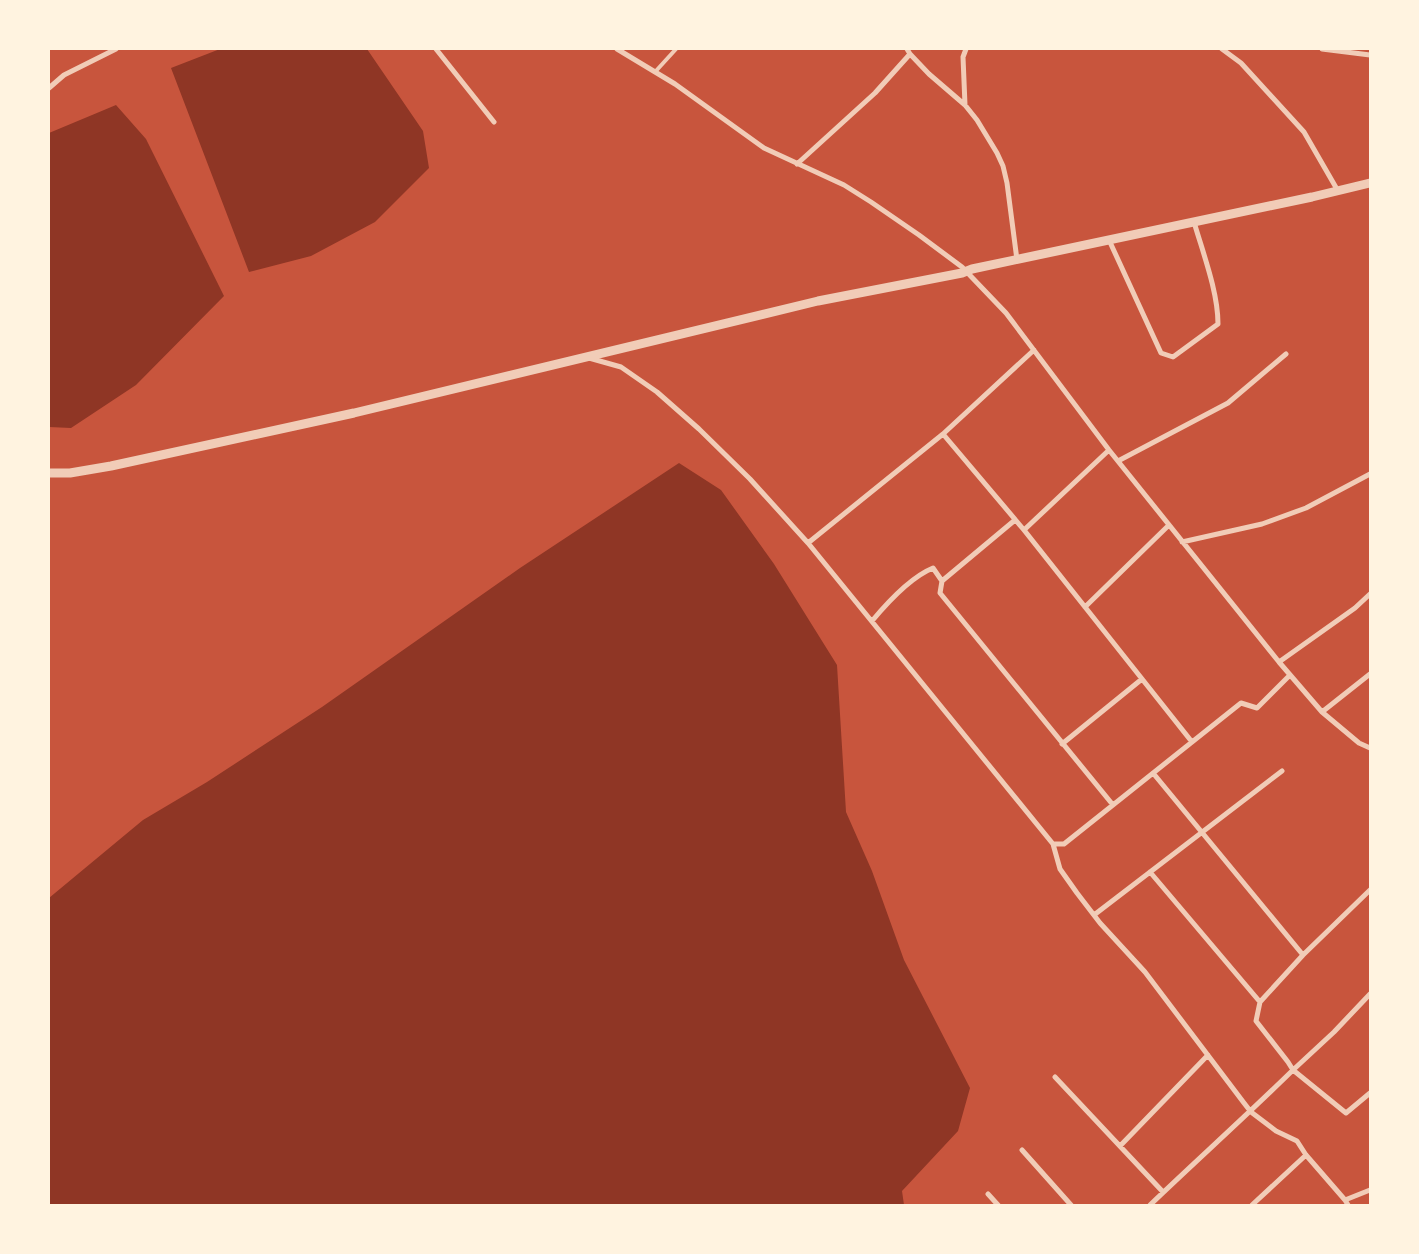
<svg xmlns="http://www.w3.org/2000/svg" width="1419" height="1254" font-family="Commissioner,sans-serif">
<rect width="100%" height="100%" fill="#c8553d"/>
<!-- water -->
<path fill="#8f3625" d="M 220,49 L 367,49 L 423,131 L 429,168 L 375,222 L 311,256 L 249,272 L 171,68 Z
M 116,105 L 146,139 L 224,296 L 136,385 L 71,428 L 49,427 L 49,133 Z
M 679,463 L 721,490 L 774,564 L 837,665 L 846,812 L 872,871 L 904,960 L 970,1088 L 958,1131 L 902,1191 L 904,1205 L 49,1205 L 49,898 L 143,820 L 207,782 L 322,707 L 520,568 Z"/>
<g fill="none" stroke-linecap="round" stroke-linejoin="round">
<!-- service -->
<path stroke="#f1ccb7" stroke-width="4" d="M 655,72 L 676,49"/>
<!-- minor -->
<path stroke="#f1ccb7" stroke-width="5" d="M 436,49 L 494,122
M 617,49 L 675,84 L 764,148 L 844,185 L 871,202 L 919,235 L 962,267 L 1006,313 L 1109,450 L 1279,662 L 1322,712 L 1359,743 L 1370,748
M 907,49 L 910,54 L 929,74 L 965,105 L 977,120 L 997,153 L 1003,166 L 1007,183 L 1017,260
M 1222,49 L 1241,63 L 1304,132 L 1338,191
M 1322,49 L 1370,55
M 49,88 L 64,75 L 116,49
M 965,105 L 963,57 L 966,49
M 797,164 L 875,93 L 910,54
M 1109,240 L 1161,353 L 1173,357 L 1218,324 C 1218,292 1203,253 1194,222
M 589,358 L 621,367 L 657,392 L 699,429 L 750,479 L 808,543 L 1053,844 L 1060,869 L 1077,893 L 1100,923 L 1145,972 L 1244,1103 L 1251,1112 L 1276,1131 L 1297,1141 L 1306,1155 L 1345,1200
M 943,434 L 1024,530 L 1192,742
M 1118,461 L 1228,403 L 1286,354
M 1015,520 L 942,581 L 940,593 L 1113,805
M 1024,530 L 1109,450
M 1182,542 L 1262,524 L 1306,508 L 1370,474
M 808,543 L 943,434 L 1034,350
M 1085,607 L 1169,525
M 872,621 C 887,603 911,577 933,568 L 942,581
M 1279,662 L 1355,608 L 1370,594
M 1322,712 L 1370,674
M 1062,744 L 1142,679
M 1153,773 L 1303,955
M 1053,844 L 1064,844 L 1241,703 L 1257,708 L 1290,675
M 1150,872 L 1260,1002
M 1094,915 L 1282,771
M 1370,994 L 1334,1032 L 1293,1070 L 1346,1113 L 1370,1093
M 1055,1077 L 1163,1192
M 1120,1146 L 1208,1055
M 1022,1150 L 1071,1205
M 988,1194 L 998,1205
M 1150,1205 C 1197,1160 1246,1116 1293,1070 L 1288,1062 L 1256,1021 L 1260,1002 L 1303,955 L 1370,890
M 1252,1205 L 1306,1155
M 1348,1205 L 1345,1200 L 1370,1190"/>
<!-- tertiary -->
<path stroke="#f1ccb7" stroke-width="9" d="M 49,473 L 70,473 L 111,466 L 354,413 L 818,301 L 962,273 L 972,269 L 1312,197 L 1370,183"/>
</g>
<!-- border -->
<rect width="1419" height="1254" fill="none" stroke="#fff3e0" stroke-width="100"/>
</svg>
